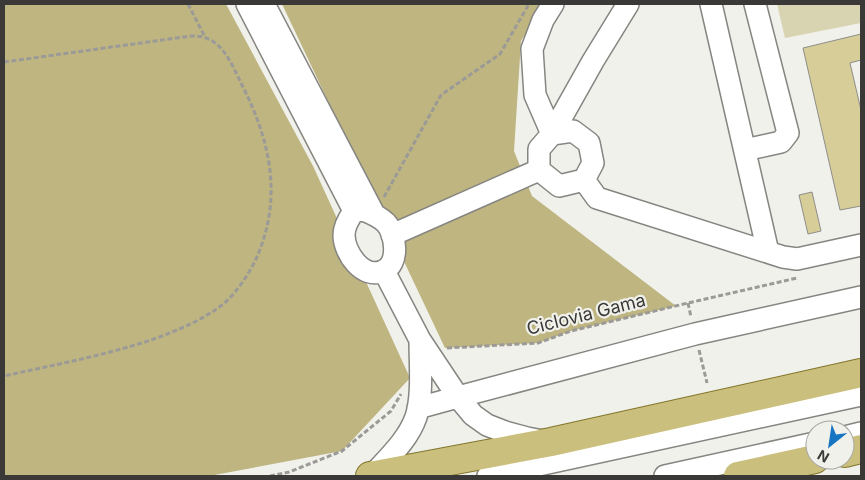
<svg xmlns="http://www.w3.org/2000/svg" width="865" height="480" font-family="Inter,sans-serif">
<rect width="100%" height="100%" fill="#f1f1ec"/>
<!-- green -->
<path fill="#d8d3b1" d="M 777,4 L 861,4 L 861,23 L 785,38 Z"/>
<!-- forest -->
<path fill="#beb581" d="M 4,4 L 226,4 L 313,166 L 410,378 L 342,451 L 209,476 L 4,476 Z
M 282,4 L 544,4 L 521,41 L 514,151 L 532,196 L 676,306 L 571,331 L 538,343 L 445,348 Z"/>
<!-- building -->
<path fill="#d6cd98" stroke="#8e8d89" d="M 861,34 L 861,60 L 850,63 L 861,110 L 861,206 L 840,210 L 803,48 Z
M 812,192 L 821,231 L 808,234 L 799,195 Z"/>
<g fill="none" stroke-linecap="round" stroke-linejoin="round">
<defs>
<path id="minor" d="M 247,4 L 354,211
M 264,4 L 374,214
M 711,4 L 768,252
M 573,131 L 589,143 L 593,163 L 584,180 L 559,186 L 539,170 L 539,149 L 552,134 Z
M 552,134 L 593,61 L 628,4
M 552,134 L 535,95 L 532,49 L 543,20 L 553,4
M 745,150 L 781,142 L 788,133 L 755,4
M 584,180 L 597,198 L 783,257 L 797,259 L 861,245
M 363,210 C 371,213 380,217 386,223 C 396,234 400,264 383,271 C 363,280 344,253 344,235 C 344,227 349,218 354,211 Z
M 392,235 L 539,170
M 384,271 L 420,340 L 458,397 L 473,415 L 487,425 L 505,432 L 527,438 L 543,441
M 418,408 L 458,397 L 695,334 L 861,297
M 845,437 L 861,433
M 372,476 C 388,458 408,440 416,417 C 423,396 420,363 420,340
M 488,476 L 861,395
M 665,476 L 815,443"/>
<path id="major" d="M 845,453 L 861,449
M 370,476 L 551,442 L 861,373
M 738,476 L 815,459"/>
</defs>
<!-- minor casing -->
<use href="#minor" stroke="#868581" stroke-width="24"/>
<!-- major casing -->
<use href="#major" stroke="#81752b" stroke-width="30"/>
<!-- path -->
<path stroke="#9b9a97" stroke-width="3" stroke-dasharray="5 2.5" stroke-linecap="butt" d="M 188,4 L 205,37
M 4,62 L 191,36 C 196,36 201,36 206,38 C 225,45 233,67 242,85 C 271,142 283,199 256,259 C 249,274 235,295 222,305 C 201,321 176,331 151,340 C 103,356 53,365 4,376
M 384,197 L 441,95 L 500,54 L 529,4
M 688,303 L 691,317
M 447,348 L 538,343 L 571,331 L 688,303 L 797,278
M 699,350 L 707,383
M 270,476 L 289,472 L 342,451 L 391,411 L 401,394"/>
<!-- minor -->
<use href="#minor" stroke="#fff" stroke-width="21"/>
<!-- major -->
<use href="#major" stroke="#cabf7c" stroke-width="28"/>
</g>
<g text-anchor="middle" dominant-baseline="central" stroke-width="4.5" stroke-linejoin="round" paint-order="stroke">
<!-- street labels -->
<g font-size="18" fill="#3a3938" stroke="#f1f1ec">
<text transform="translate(586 314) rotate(-14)">Ciclovia Gama</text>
</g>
</g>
<!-- border -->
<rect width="865" height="480" fill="none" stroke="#3a3938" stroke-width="10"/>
<!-- north arrow -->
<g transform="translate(830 445) rotate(210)"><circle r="24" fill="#f1f1ec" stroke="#a8a7a4"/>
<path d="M0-4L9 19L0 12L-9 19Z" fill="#1774c1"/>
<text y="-8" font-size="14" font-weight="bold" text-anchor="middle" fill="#3a3938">N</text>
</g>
</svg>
